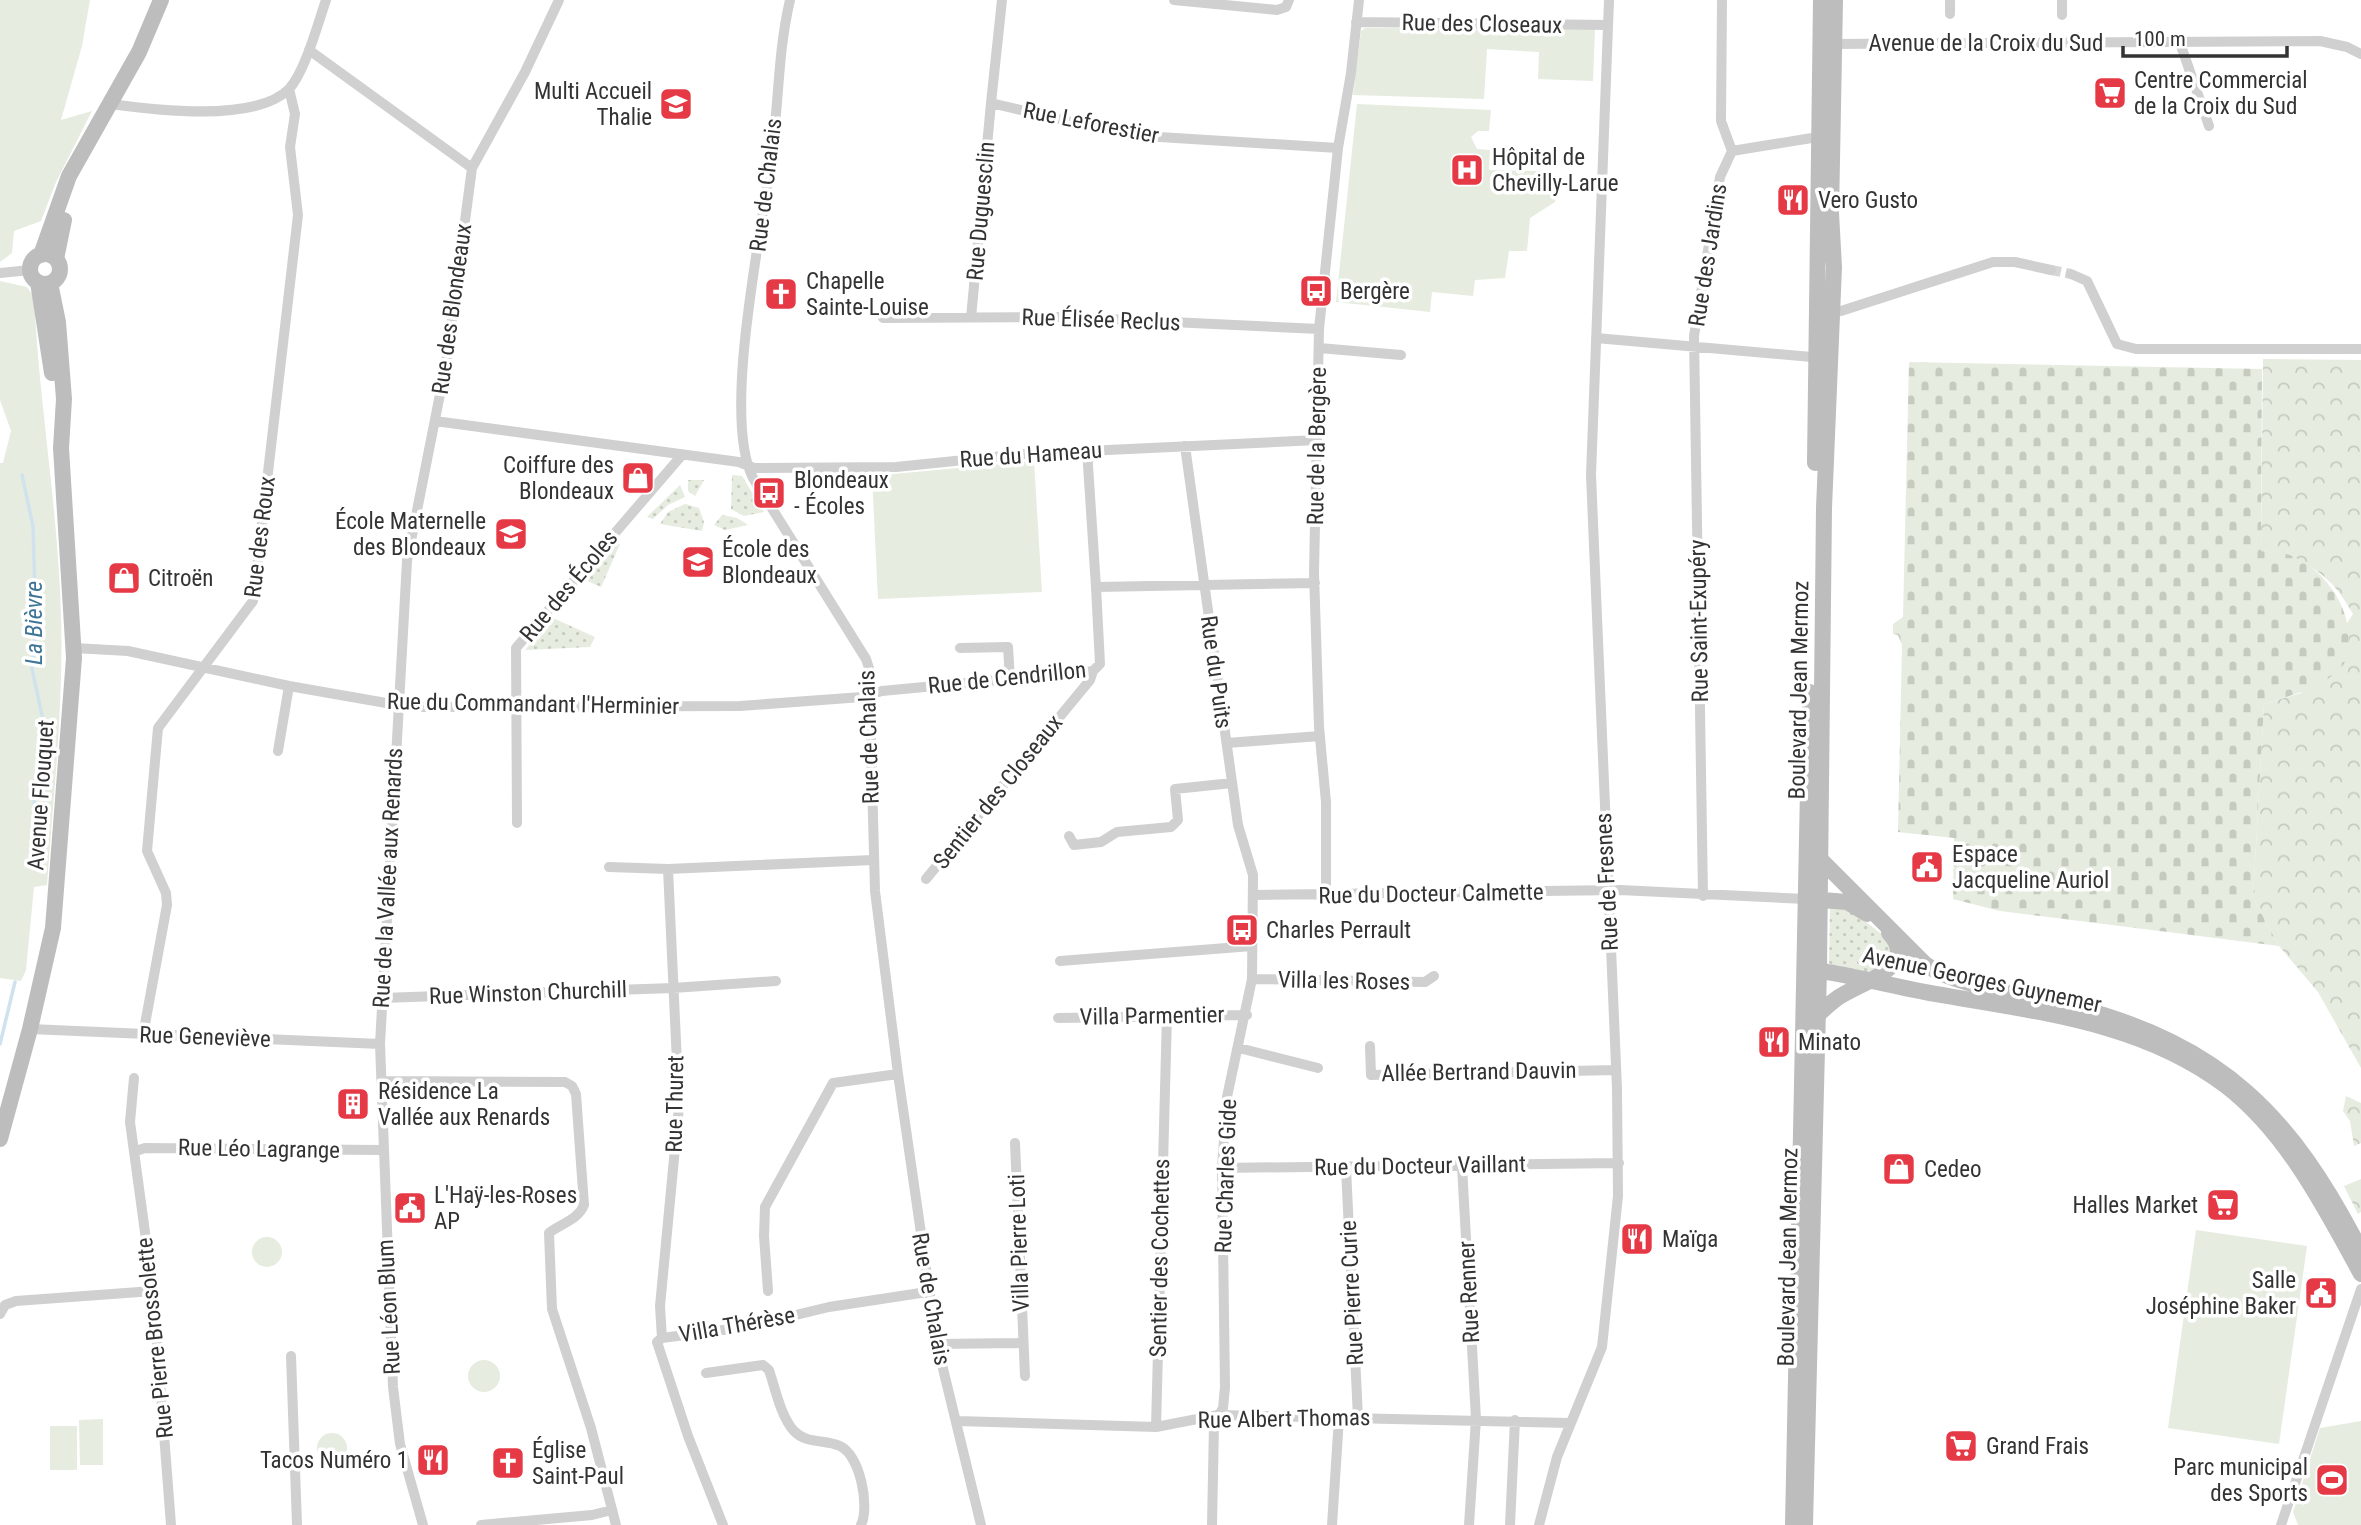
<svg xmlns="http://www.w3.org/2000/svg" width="2361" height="1525" font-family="'Roboto Condensed',sans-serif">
<defs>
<pattern id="grass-dots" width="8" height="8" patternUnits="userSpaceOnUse" patternTransform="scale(1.75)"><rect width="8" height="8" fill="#e6ecdf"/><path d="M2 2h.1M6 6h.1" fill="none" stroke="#c6cbc0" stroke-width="1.8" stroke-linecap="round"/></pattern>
<pattern id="forest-crowns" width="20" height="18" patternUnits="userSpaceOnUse" patternTransform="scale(1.75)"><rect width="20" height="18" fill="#e6ecdf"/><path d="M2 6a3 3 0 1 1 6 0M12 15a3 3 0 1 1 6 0" fill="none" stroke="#c6cbc0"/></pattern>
<pattern id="cemetery-stones" width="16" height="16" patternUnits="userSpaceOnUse" patternTransform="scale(1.75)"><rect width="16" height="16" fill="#e6ecdf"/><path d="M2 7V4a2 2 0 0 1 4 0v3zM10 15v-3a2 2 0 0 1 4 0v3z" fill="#c6cbc0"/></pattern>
</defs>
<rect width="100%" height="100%" fill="#fff"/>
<!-- grass -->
<path fill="url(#grass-dots)" d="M 732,475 L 742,476 L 764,512 L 744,516 L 731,509 Z
M 688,480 L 704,480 L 695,496 L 688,491 Z
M 680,485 L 685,497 L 668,505 L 653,519 L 647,517 Z
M 685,504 L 699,508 L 704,522 L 702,531 L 660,524 L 668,512 Z
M 722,515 L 737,518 L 748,525 L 725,530 L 714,525 Z
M 618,543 L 620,544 L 601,587 L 585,580 Z
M 553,618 L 595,637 L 590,647 L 525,650 Z
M 1830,907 L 1848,908 L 1888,939 L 1892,956 C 1888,960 1884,966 1879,969 C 1867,975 1839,972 1829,963 Z"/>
<!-- forest -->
<path fill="url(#forest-crowns)" d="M 2263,359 L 2361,360 L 2361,1068 L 2318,992 L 2279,946 L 2253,898 L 2264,704 L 2301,693 L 2353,614 C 2331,574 2305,557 2261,551 Z
M 2346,1096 L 2361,1103 L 2361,1143 L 2354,1146 L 2350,1121 L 2343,1111 Z
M 2361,1179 L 2361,1212 L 2358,1214 L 2344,1186 Z"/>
<!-- cemetery -->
<path fill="url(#cemetery-stones)" d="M 1909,362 L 2262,369 L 2261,551 C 2271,553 2283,552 2292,556 C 2331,572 2361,623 2344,664 C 2324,689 2293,694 2264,704 L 2253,898 L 2279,946 L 2000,911 L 1953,899 L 1954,838 L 1898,832 L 1902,645 L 1898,635 L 1893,634 L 1893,624 L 1903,617 Z"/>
<!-- green -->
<path fill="#e6ecdf" d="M 0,0 L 90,0 L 82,46 L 61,120 L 92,111 L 56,182 L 41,221 L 14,231 L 12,253 L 0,262 Z
M 1365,28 L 1595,29 L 1593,81 L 1538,79 L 1539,52 L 1487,49 L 1484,99 L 1353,95 L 1361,31 Z
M 1357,104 L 1491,110 L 1489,131 L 1478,131 L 1471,137 L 1477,149 L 1490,150 L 1489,170 L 1537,171 L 1540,182 L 1556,197 L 1555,202 L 1530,218 L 1527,251 L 1509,251 L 1505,278 L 1475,280 L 1473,296 L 1432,292 L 1430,312 L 1336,302 Z
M 0,281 L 27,287 L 34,297 C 39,403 58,508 61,615 C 64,705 53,796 47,885 L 34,887 L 26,970 L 21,981 L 0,978 L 0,463 L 3,463 L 11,431 L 0,400 Z
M 1034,461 L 1042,592 L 878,599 L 872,476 Z
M 2196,1230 L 2307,1246 L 2279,1444 L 2168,1428 Z
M252 1252a15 15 0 1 1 30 0a15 15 0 1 1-30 0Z
M468 1376a16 16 0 1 1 32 0a16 16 0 1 1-32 0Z
M 103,1419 L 103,1465 L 80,1465 L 79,1420 Z
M 2361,1421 L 2361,1525 L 2298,1525 L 2293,1512 L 2320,1428 Z
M 50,1426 L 77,1426 L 77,1470 L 50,1470 Z
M317 1448a15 15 0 1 1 30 0a15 15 0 1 1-30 0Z"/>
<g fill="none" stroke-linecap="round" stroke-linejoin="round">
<!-- stream -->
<path stroke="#cfe2ee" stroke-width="3.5" d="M 22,475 L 33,526 L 36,627 L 32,669 L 43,720 L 41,756 L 34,790 L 36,855
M 0,1044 L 15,982"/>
<!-- street-tunnel -->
<path stroke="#d6d6d6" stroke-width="10" stroke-dasharray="10 5" stroke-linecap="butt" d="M 2051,270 L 2071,274"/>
<!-- street -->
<path stroke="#d0d0d0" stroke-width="10" d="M 790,0 C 778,51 779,100 772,152 C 763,227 721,416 753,478 L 866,659 L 869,668 L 875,891 L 898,1074 L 937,1344 L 981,1525
M 1002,0 L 991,103 L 1127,135 L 1338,148
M 1174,0 L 1277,10 L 1286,7 L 1289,0
M 1950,14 L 1950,0
M 2062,15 L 2062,0
M 1356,22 L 1608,25
M 2180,43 L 2209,126
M 1829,44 L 2320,41 L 2347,47 L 2361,54
M 309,50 L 472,168
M 111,104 C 154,110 255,123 289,89 C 305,72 318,23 326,0
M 1732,151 L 1818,137
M 472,168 L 525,72 L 559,0
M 0,273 L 30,270
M 2071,274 L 2087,281 L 2117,344 L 2136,349 L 2361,349
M 1828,309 L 1833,312 L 1841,311 L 1993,262 L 2015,262 L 2051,270
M 883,318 L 1066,317 L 1319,329
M 971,318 L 991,103
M 1596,338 L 1823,358
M 1319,348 L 1401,355
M 435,421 L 739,462 L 754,468 L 896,467 L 1023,454 L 1317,440
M 1185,446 L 1238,825 L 1253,875 L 1252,979 L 1227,1097 L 1222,1168 L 1225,1387 L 1223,1408 L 1214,1424 L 1212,1525
M 1087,450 L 1096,587
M 74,648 L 128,651 L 289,686 L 409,707 L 740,706 L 862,697 L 882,691 L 1093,671 L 1100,664 L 1096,587 L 1315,583
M 960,648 L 1008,647 L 1010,679
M 1227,743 L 1320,736
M 278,751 L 289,686
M 517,823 L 516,648 L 682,455
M 1069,836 L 1074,845 L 1101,842 L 1117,832 L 1171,827 L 1178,820 L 1175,789 L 1232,783
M 609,867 L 668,869 L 873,860
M 926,879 L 1090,680 L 1093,671
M 1254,895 L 1620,890 L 1806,899
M 1326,895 L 1326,802 L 1319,727 L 1314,573 L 1319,329 L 1338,148 L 1351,73 L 1359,0
M 1703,896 L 1694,336 L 1720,177 L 1732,151 L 1721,121 L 1722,0
M 1060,961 L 1252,946
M 1252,979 L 1425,982 L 1434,976
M 382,998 L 673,988 L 776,981
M 1058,1018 L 1247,1015
M 30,1029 L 380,1044
M 143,1035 L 167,905 L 166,893 L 147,851 L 158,728 L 253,601 L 298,215 L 290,147 L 295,114 L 289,89
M 1370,1046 L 1371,1075 L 1616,1070
M 1239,1048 L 1318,1068
M 134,1078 L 130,1122 L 153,1291 L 171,1525
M 381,1081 L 565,1082 L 572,1086 L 576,1094 L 584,1205 C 578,1220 562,1223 549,1233 L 552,1309 L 591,1428 L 616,1525
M 1015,1143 L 1025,1376
M 136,1151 L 145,1148 L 382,1150
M 1462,1166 L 1476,1419 L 1469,1525
M 1222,1168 L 1619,1163
M 1346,1168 L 1358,1418
M 768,1291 L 764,1236 L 765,1207 L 833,1083 L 898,1074
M 0,1314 L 5,1305 L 16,1301 L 153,1291
M 662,1338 L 660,1306 L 679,1106 L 668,869
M 937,1344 L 1023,1343
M 291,1356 L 297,1525
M 706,1373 L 763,1365 L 769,1370 C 775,1388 781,1417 794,1431 C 806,1444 825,1439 840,1446 C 860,1455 870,1506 861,1525
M 956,1421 L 1156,1427 L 1218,1415 L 1571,1423
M 1156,1427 L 1167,1015
M 423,1525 L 400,1444 L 393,1387 L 380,1044 L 407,561 L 446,364 L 472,168
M 481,1525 L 592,1515 L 612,1510
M 723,1525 L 688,1436 L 657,1342 L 662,1338 L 746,1327 L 829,1307 L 927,1292
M 1332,1525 L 1339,1418
M 1510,1525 L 1515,1420
M 1539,1525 L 1557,1457 L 1602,1347 L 1618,1196 L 1617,1089 L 1591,475 L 1609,0
M 2281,1525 L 2361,1289"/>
<!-- secondary -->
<path stroke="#bdbdbd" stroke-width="16" d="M30 269a15 15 0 1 1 30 0a15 15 0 1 1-30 0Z
M 41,255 L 69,176 L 139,52 L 161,0
M 56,259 L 64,220
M 38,282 L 52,373
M 1815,463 L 1821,0
M 1819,858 L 1924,963 L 1937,972 C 1979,990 2028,995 2072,1006 C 2223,1045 2291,1115 2361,1251
M 1809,899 L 1847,902 L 1867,914
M 1811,966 L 1827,972 C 1864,978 1900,988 1936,994 C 2037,1012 2142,1022 2226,1086 C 2287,1133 2325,1208 2361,1274
M 1818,1015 C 1826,1007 1834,999 1844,994 C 1866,981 1919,965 1889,933
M 0,1139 L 30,1029 L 53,928 L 74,658 L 61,448 L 64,399 L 58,322 L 50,283
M 1793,1525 L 1810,692
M 1805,1525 L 1819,970 L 1824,508 L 1834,267 L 1831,213 L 1835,0"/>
</g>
<!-- icons -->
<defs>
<symbol id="supermarket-square" viewBox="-11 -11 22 22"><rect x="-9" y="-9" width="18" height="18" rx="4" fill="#e63946" stroke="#fff"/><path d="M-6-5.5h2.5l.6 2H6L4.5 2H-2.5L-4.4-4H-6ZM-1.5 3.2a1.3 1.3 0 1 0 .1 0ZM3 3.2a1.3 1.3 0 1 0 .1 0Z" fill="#fff"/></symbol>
<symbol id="school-square" viewBox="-11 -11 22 22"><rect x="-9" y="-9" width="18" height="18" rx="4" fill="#e63946" stroke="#fff"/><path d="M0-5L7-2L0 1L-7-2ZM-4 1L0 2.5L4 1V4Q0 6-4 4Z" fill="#fff"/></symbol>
<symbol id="hospital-square" viewBox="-11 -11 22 22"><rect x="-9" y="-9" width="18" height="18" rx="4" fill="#e63946" stroke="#fff"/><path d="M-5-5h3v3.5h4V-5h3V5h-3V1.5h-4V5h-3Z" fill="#fff"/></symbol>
<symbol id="restaurant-square" viewBox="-11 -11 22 22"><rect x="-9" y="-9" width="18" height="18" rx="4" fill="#e63946" stroke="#fff"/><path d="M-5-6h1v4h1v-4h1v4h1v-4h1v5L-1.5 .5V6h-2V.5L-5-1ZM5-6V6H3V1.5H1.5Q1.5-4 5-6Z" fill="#fff"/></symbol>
<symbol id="bus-square" viewBox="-11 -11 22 22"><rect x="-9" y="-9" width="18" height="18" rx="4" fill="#e63946" stroke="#fff"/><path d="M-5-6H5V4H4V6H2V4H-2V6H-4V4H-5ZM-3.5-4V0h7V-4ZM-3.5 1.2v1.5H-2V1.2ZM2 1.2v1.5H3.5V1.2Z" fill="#fff"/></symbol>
<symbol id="church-square" viewBox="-11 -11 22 22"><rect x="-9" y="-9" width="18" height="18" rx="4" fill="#e63946" stroke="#fff"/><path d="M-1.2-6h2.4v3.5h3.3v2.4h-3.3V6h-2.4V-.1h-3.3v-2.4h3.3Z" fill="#fff"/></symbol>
<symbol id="shop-square" viewBox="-11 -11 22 22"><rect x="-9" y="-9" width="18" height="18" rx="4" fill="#e63946" stroke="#fff"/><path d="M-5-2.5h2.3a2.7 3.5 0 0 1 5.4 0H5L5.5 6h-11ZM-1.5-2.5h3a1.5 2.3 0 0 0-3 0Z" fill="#fff"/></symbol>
<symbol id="civic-square" viewBox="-11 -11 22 22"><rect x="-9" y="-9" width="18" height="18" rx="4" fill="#e63946" stroke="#fff"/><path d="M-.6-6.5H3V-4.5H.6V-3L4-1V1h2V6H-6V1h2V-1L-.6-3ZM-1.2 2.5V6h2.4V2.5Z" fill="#fff"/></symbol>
<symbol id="building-square" viewBox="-11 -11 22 22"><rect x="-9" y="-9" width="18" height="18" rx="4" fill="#e63946" stroke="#fff"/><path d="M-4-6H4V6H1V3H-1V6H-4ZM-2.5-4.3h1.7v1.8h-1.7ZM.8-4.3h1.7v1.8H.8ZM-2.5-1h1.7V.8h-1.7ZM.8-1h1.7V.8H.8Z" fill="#fff"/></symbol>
<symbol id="stadium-square" viewBox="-11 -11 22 22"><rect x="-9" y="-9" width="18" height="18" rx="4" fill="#e63946" stroke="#fff"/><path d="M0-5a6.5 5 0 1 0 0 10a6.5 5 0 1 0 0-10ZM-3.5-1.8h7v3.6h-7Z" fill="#fff"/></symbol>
</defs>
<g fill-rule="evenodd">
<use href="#supermarket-square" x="2091" y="74" width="38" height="38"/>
<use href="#school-square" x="657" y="85" width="38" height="38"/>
<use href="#hospital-square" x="1448" y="151" width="38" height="38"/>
<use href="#restaurant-square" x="1774" y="181" width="38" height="38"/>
<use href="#bus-square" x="1297" y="272" width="38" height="38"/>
<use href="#church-square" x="762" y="275" width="38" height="38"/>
<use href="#shop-square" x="619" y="459" width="38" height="38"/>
<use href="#bus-square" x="750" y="474" width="38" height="38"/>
<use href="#school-square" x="492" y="515" width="38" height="38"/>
<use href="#school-square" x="679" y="543" width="38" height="38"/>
<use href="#shop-square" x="105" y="559" width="38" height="38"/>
<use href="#civic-square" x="1908" y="848" width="38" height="38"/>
<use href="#bus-square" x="1223" y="911" width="38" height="38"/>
<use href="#restaurant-square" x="1755" y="1023" width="38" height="38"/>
<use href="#building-square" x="334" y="1085" width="38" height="38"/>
<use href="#shop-square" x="1880" y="1150" width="38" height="38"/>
<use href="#supermarket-square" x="2204" y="1186" width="38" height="38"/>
<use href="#civic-square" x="391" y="1189" width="38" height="38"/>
<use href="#restaurant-square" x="1618" y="1220" width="38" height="38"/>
<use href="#civic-square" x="2302" y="1274" width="38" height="38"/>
<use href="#supermarket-square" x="1942" y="1427" width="38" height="38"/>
<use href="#restaurant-square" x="414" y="1441" width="38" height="38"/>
<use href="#church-square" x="489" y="1444" width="38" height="38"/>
<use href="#stadium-square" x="2313" y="1461" width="38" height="38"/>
</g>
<g text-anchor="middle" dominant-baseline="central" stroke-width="7" stroke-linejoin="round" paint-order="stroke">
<!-- street labels -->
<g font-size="23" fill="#333" stroke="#fff">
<text transform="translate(1482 24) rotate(1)">Rue des Closeaux</text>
<text x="1986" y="43">Avenue de la Croix du Sud</text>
<text transform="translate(1091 123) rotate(11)">Rue Leforestier</text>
<text transform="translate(766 185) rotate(-83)">Rue de Chalais</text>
<text transform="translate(981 211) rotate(-85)">Rue Duguesclin</text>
<text transform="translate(1708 255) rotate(-81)">Rue des Jardins</text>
<text transform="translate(452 309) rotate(-82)">Rue des Blondeaux</text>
<text transform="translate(1101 320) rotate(2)">Rue Élisée Reclus</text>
<text transform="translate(1317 446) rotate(-89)">Rue de la Bergère</text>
<text transform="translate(1031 455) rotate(-4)">Rue du Hameau</text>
<text transform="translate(260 537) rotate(-83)">Rue des Roux</text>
<text transform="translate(569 586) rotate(-50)">Rue des Écoles</text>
<text transform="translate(1699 621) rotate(-91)">Rue Saint-Exupéry</text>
<text transform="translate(1216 672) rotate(82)">Rue du Puits</text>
<text transform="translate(1007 678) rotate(-6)">Rue de Cendrillon</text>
<text transform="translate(1799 690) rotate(-89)">Boulevard Jean Mermoz</text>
<text transform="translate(533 704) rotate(1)">Rue du Commandant l'Herminier</text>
<text transform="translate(869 737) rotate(-92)">Rue de Chalais</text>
<text transform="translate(998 792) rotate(-51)">Sentier des Closeaux</text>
<text transform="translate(41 795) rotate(-86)">Avenue Flouquet</text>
<text transform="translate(388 878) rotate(-87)">Rue de la Vallée aux Renards</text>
<text transform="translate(1607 882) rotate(-93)">Rue de Fresnes</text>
<text transform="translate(1431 894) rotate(-1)">Rue du Docteur Calmette</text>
<text transform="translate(1982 980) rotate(12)">Avenue Georges Guynemer</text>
<text transform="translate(1344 981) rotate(1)">Villa les Roses</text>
<text transform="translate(528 993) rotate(-2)">Rue Winston Churchill</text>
<text transform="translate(1152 1016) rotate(-1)">Villa Parmentier</text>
<text transform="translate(205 1037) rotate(2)">Rue Geneviève</text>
<text transform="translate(1479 1072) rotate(-1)">Allée Bertrand Dauvin</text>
<text transform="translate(675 1104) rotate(-89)">Rue Thuret</text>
<text transform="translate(259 1149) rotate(1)">Rue Léo Lagrange</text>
<text transform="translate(1420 1166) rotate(-1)">Rue du Docteur Vaillant</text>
<text transform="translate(1226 1176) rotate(-88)">Rue Charles Gide</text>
<text transform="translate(1019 1243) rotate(-92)">Villa Pierre Loti</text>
<text transform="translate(1788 1257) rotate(-89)">Boulevard Jean Mermoz</text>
<text transform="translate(1160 1258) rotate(-89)">Sentier des Cochettes</text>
<text transform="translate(1469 1292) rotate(-93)">Rue Renner</text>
<text transform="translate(1352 1293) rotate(-93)">Rue Pierre Curie</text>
<text transform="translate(931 1299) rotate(80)">Rue de Chalais</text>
<text transform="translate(389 1307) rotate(-93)">Rue Léon Blum</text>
<text transform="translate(737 1325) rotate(-10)">Villa Thérèse</text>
<text transform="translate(155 1338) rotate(-96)">Rue Pierre Brossolette</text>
<text transform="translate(1284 1419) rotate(-1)">Rue Albert Thomas</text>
</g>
<!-- poi labels -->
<g font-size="23" fill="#333" stroke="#fff" text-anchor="start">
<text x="2134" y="80">Centre Commercial<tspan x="2134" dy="26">de la Croix du Sud</tspan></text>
<text x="652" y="91" text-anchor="end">Multi Accueil<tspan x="652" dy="26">Thalie</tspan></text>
<text x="1492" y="157">Hôpital de<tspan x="1492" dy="26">Chevilly-Larue</tspan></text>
<text x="1818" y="200">Vero Gusto</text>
<text x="806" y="281">Chapelle<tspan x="806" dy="26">Sainte-Louise</tspan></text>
<text x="1340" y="291">Bergère</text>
<text x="614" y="465" text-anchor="end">Coiffure des<tspan x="614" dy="26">Blondeaux</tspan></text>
<text x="794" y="480">Blondeaux<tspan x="794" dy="26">- Écoles</tspan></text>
<text x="486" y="521" text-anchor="end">École Maternelle<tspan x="486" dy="26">des Blondeaux</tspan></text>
<text x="722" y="549">École des<tspan x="722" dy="26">Blondeaux</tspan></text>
<text x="148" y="578">Citroën</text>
<text x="1952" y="854">Espace<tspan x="1952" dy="26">Jacqueline Auriol</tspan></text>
<text x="1266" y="930">Charles Perrault</text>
<text x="1798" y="1042">Minato</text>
<text x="378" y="1091">Résidence La<tspan x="378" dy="26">Vallée aux Renards</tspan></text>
<text x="1924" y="1169">Cedeo</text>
<text x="434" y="1195">L'Haÿ-les-Roses<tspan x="434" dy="26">AP</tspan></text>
<text x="2198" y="1205" text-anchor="end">Halles Market</text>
<text x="1662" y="1239">Maïga</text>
<text x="2296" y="1280" text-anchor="end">Salle<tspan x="2296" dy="26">Joséphine Baker</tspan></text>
<text x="1986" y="1446">Grand Frais</text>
<text x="532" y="1450">Église<tspan x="532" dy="26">Saint-Paul</tspan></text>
<text x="408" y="1460" text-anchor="end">Tacos Numéro 1</text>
<text x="2308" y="1467" text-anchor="end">Parc municipal<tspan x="2308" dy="26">des Sports</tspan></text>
</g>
<!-- water labels -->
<g font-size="24" font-style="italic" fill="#3f7597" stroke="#fff">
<text transform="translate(34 623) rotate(-90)">La Bièvre</text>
</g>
</g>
<!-- scale -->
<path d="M2123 46v10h164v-10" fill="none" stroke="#333333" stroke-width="3.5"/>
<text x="2134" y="46" font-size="21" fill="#333333" stroke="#ffffff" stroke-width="5" paint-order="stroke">100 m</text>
</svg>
